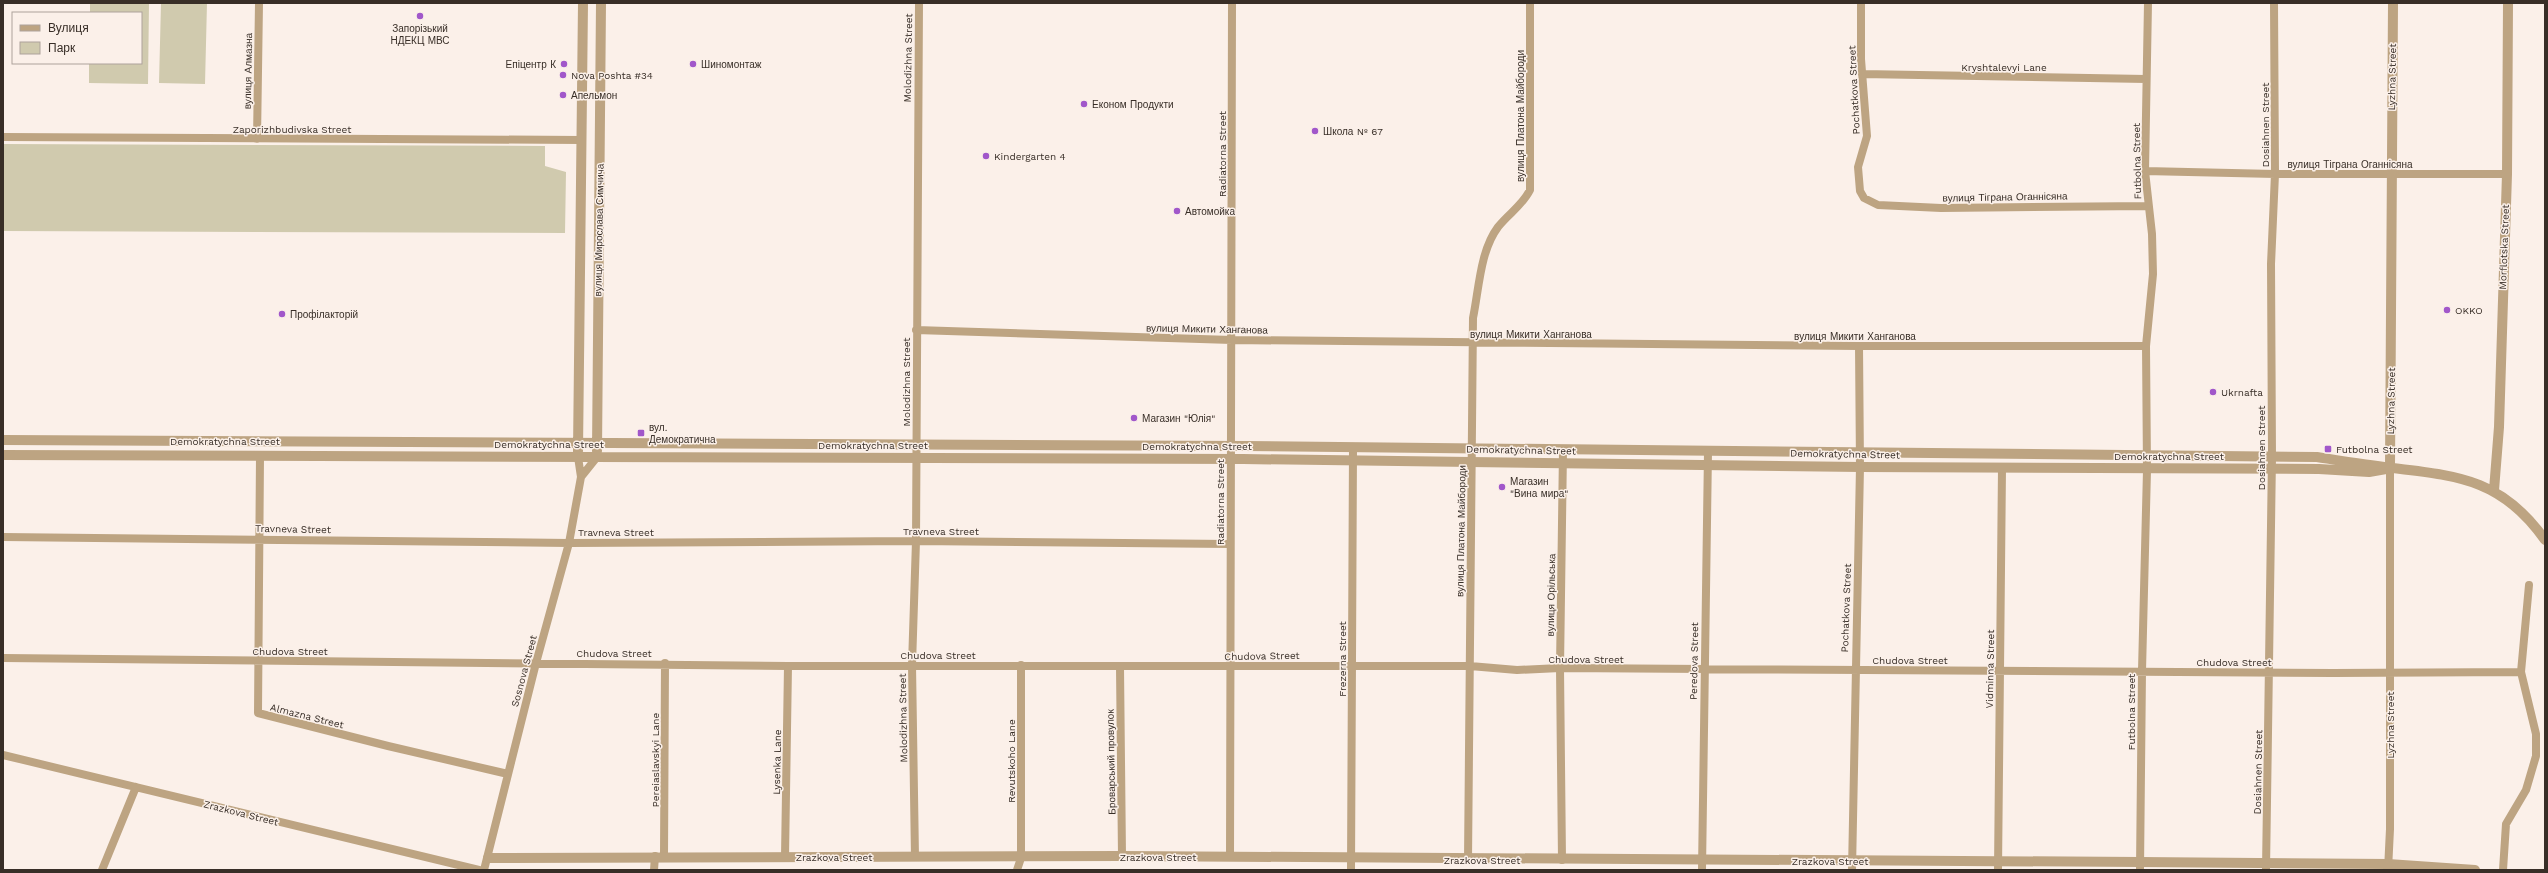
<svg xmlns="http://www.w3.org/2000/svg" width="2548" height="873" font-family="'Work Sans',sans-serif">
<rect width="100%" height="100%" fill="#fbf0e9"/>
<!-- green -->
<path fill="#d0caae" d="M 90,3 L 149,3 L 148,84 L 89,83 L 89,63 L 141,63 L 141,13 L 90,13 Z
M 161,3 L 207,3 L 205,84 L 159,83 Z
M 3,144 L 545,146 L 545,166 L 566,172 L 565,233 L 3,231 Z"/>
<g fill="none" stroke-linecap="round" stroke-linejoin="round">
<!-- minor -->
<path stroke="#bda482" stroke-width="8" d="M 1861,3 L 1861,59 L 1867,136 L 1858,167 L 1860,191 L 1864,198 L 1878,205 L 1941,208 L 2148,206
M 1862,74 L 2146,79
M 3,137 L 581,140
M 257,139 L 259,3
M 2145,171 L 2275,174 L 2507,174
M 916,330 L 1232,340 L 1859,346 L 2146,346
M 260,456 L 258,713 L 388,746 L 508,774
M 578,457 L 581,477
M 3,537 L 569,543 L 916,541 L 1230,544
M 3,658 L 788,666 L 1470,666 L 1517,670 L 1560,668 L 2333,673 L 2521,672
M 1120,667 L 1122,856
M 3,755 L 479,870
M 664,857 L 665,663
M 785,857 L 788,666
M 915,857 L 912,665 L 916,541 L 919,3
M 1230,857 L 1232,3
M 1468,860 L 1473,318 C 1479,289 1480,251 1498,227 C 1509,213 1522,206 1530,190 L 1530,3
M 1562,860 L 1560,668 L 1563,450
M 102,870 L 136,787
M 484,870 L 536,663 L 569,543 L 581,477 L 597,457
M 654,870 L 655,856
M 1017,870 L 1021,858 L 1021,665
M 1351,870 L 1353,448
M 1702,870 L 1708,452
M 1852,870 L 1860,467 L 1859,346
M 1998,870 L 2002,468
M 2140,870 L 2142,671 L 2147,470 L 2146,346 L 2153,274 L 2152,234 L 2145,171 L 2148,3
M 2266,870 L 2272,457 L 2271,264 L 2275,174 L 2274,3
M 2388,870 L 2390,829 L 2390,468
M 2503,870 L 2506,824 L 2526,790 L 2536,756 L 2536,734 L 2521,672 L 2529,585"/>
<!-- tertiary -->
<path stroke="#bda482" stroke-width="10" d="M 3,440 L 1245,446 L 2317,457 C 2343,461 2368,465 2393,468 C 2460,476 2503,480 2545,540
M 578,451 L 583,3
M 597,451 L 601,3
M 3,455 L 1243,459 L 1860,467 L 2319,469 L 2369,472 L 2386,469
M 2390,468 L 2393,3
M 2494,490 L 2499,427 L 2507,174 L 2508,3
M 488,858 L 1122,856 L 2140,862 L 2388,864 L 2475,870"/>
</g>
<!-- markers -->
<g fill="#a157ca" stroke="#fbf0e9" stroke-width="1.5">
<circle cx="420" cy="16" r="4"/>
<circle cx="564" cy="64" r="4"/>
<circle cx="693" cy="64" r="4"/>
<circle cx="563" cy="75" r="4"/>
<circle cx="563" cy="95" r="4"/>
<circle cx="1084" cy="104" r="4"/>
<circle cx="1315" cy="131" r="4"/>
<circle cx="986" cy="156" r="4"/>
<circle cx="1177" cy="211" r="4"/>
<circle cx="2447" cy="310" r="4"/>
<circle cx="282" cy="314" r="4"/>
<circle cx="2213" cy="392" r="4"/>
<circle cx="1134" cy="418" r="4"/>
<rect x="637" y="429" width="8" height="8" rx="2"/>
<rect x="2324" y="445" width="8" height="8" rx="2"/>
<circle cx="1502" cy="487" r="4"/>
</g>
<g text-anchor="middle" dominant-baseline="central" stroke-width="3" stroke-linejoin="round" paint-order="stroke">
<!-- poi labels -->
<g font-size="10" fill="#382e27" stroke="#fbf0e9" text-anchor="start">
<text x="420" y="28" text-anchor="middle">Запорізький<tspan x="420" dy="12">НДЕКЦ МВС</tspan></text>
<text x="556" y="64" text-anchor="end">Епіцентр К</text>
<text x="701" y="64">Шиномонтаж</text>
<text x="571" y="75">Nova Poshta #34</text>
<text x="571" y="95">Апельмон</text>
<text x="1092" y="104">Економ Продукти</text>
<text x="1323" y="131">Школа № 67</text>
<text x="994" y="156">Kindergarten 4</text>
<text x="1185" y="211">Автомойка</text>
<text x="2455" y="310">OKKO</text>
<text x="290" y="314">Профілакторій</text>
<text x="2221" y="392">Ukrnafta</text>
<text x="1142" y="418">Магазин "Юлія"</text>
<text x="649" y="427">вул.<tspan x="649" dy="12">Демократична</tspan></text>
<text x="2336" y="449">Futbolna Street</text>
<text x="1510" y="481">Магазин<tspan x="1510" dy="12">"Вина мира"</tspan></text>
</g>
<!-- street labels -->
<g font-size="10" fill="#382e27" stroke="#fbf0e9">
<text transform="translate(908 58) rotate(-89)">Molodizhna Street</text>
<text x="2004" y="67">Kryshtalevyi Lane</text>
<text transform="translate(248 71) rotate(-89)">вулиця Алмазна</text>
<text transform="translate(2392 77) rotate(-89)">Lyzhna Street</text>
<text transform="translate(1854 90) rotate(-93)">Pochatkova Street</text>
<text transform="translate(1520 116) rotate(-90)">вулиця Платона Майбороди</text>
<text transform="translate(2265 125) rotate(-90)">Dosiahnen Street</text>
<text x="292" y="129">Zaporizhbudivska Street</text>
<text transform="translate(1222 154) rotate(-90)">Radiatorna Street</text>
<text transform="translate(2137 161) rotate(-91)">Futbolna Street</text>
<text x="2350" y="164">вулиця Тіграна Оганнісяна</text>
<text transform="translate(2005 197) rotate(-1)">вулиця Тіграна Оганнісяна</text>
<text transform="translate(599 230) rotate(-89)">вулиця Мирослава Симчича</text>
<text transform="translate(2504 247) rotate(-88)">Morflotska Street</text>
<text transform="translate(1207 329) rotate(1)">вулиця Микити Ханганова</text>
<text x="1531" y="334">вулиця Микити Ханганова</text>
<text x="1855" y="336">вулиця Микити Ханганова</text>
<text transform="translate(906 382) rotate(-90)">Molodizhna Street</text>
<text transform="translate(2391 401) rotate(-89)">Lyzhna Street</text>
<text x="225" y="441">Demokratychna Street</text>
<text x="549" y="444">Demokratychna Street</text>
<text x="873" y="445">Demokratychna Street</text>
<text x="1197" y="446">Demokratychna Street</text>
<text transform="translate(2261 448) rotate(-90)">Dosiahnen Street</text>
<text transform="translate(1521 450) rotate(1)">Demokratychna Street</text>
<text transform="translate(1845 454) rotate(1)">Demokratychna Street</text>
<text x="2169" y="456">Demokratychna Street</text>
<text transform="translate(1220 502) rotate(-90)">Radiatorna Street</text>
<text transform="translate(293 529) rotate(1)">Travneva Street</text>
<text x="941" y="531">Travneva Street</text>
<text transform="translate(1461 531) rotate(-89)">вулиця Платона Майбороди</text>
<text x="616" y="532">Travneva Street</text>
<text transform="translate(1551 595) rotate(-89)">вулиця Орільська</text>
<text transform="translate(1846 608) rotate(-88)">Pochatkova Street</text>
<text x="290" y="651">Chudova Street</text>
<text x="614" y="653">Chudova Street</text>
<text x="938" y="655">Chudova Street</text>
<text transform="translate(1262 656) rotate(-1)">Chudova Street</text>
<text transform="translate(1342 659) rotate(-90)">Frezerna Street</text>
<text x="1586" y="659">Chudova Street</text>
<text x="1910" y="660">Chudova Street</text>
<text transform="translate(1694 661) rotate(-89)">Peredova Street</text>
<text x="2234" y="662">Chudova Street</text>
<text transform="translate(1990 669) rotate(-89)">Vidminna Street</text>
<text transform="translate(524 671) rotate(-75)">Sosnova Street</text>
<text transform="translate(2131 712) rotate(-90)">Futbolna Street</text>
<text transform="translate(307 716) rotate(14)">Almazna Street</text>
<text transform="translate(903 718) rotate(-91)">Molodizhna Street</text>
<text transform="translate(2390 725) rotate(-90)">Lyzhna Street</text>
<text transform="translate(655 760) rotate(-90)">Pereiaslavskyi Lane</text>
<text transform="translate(1011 761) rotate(-90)">Revutskoho Lane</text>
<text transform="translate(777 762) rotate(-89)">Lysenka Lane</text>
<text transform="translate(1111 762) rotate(-91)">Броварський провулок</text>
<text transform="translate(2258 772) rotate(-89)">Dosiahnen Street</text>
<text transform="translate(241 813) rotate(14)">Zrazkova Street</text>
<text x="834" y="857">Zrazkova Street</text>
<text x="1158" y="857">Zrazkova Street</text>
<text x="1482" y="860">Zrazkova Street</text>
<text x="1830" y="861">Zrazkova Street</text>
</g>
</g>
<!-- border -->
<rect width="2548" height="873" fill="none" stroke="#382e27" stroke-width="8"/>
<!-- legend -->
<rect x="12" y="12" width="130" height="52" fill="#fbf0e9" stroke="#ada29b"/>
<rect x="20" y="25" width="20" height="6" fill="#bda482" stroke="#ada29b"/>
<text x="48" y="32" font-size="12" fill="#382e27">Вулиця</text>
<rect x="20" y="42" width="20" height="12" fill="#d0caae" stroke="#ada29b"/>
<text x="48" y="52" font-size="12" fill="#382e27">Парк</text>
</svg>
